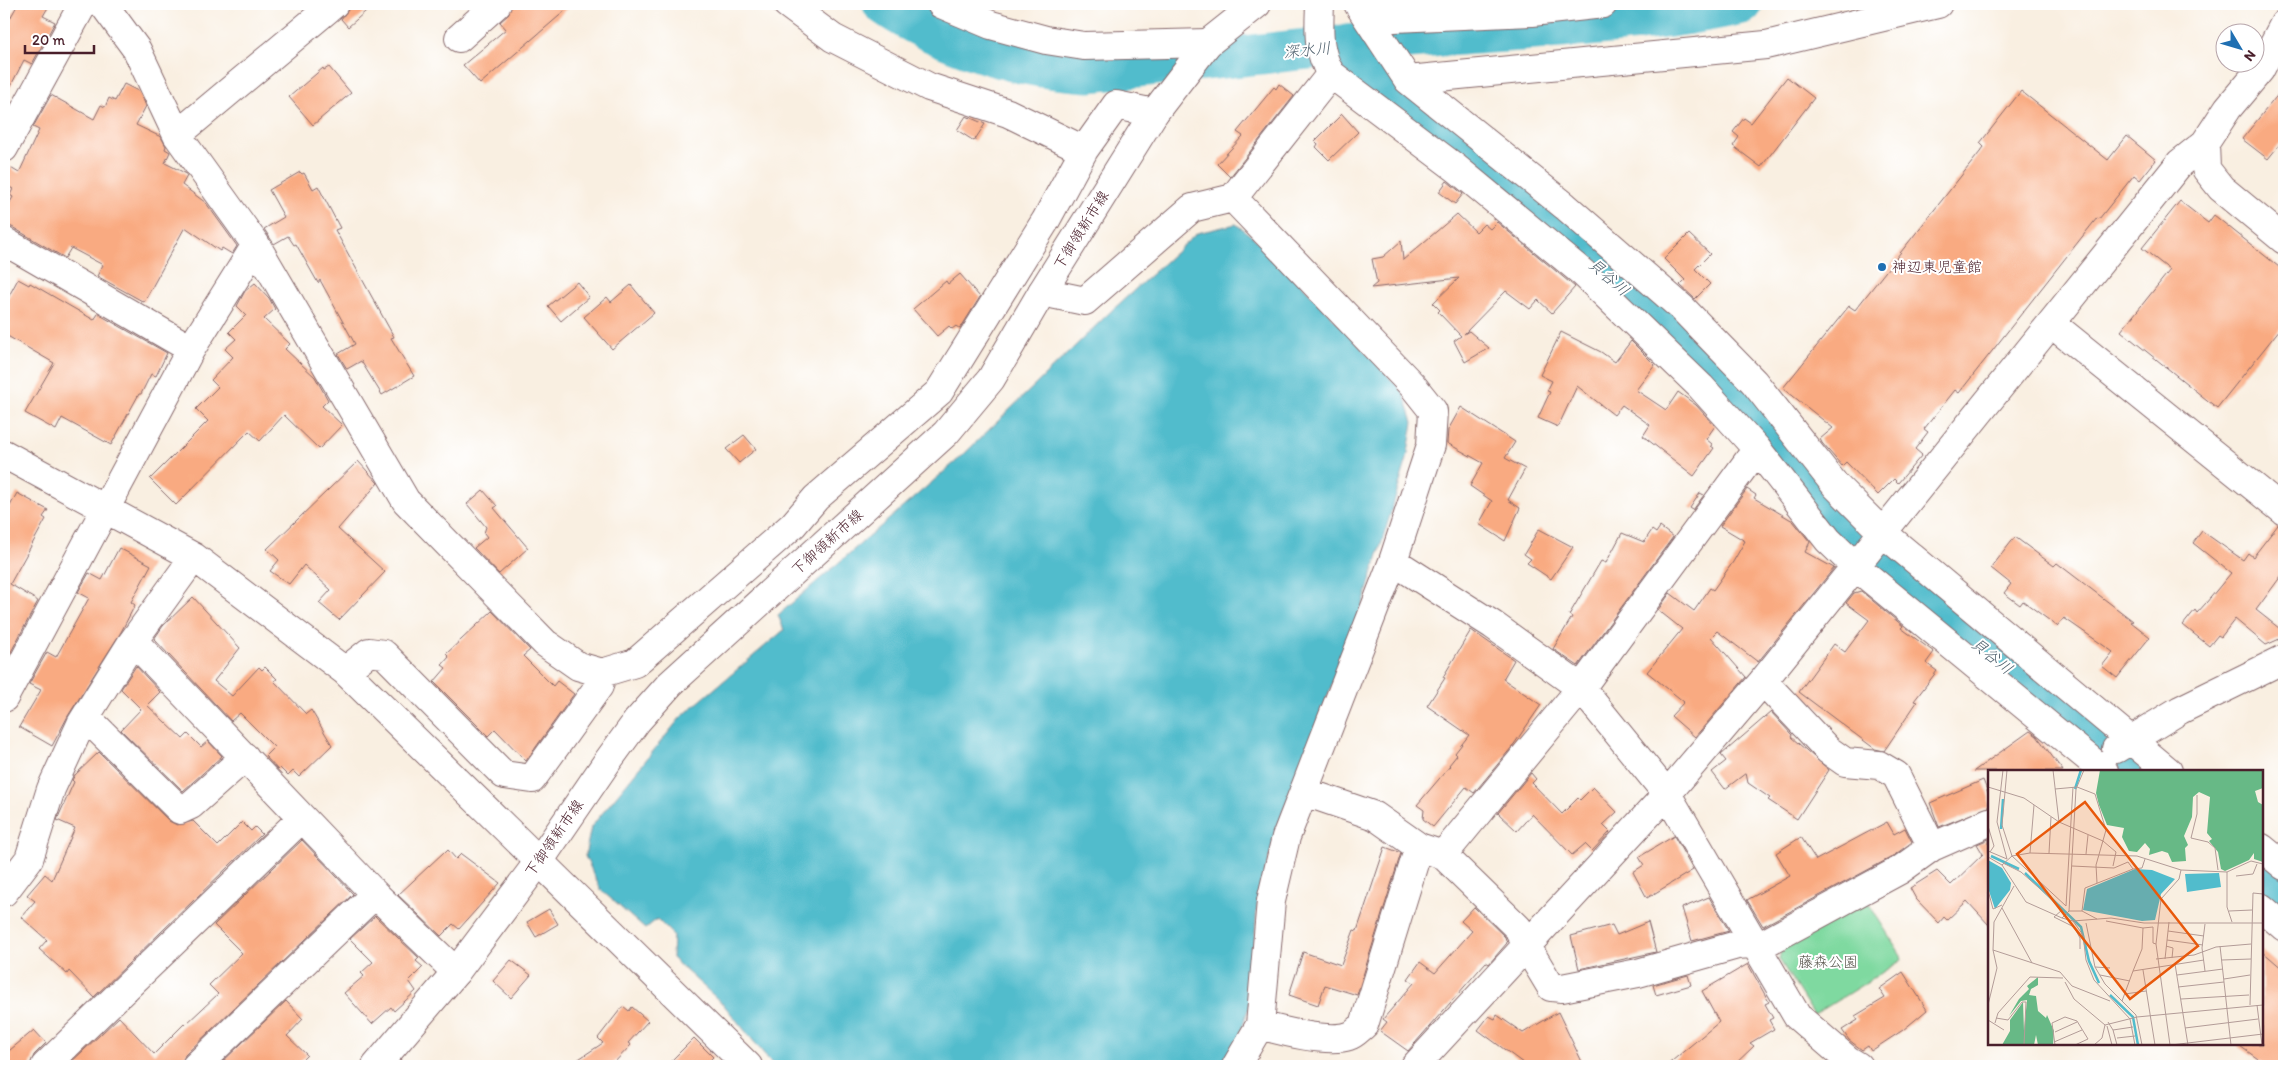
<svg xmlns="http://www.w3.org/2000/svg" width="2288" height="1070" font-family="Itim,'Klee One',sans-serif">
<rect width="100%" height="100%" fill="#fff"/>
<filter id="ink" filterUnits="userSpaceOnUse"><feTurbulence type="fractalNoise" baseFrequency=".02" numOctaves="2"/><feDisplacementMap in="SourceGraphic" scale="10" xChannelSelector="R" yChannelSelector="G"/><feConvolveMatrix kernelMatrix="1 2 1 2 8 2 1 2 1" color-interpolation-filters="sRGB"/></filter>
<filter id="wash" filterUnits="userSpaceOnUse"><feTurbulence type="fractalNoise" baseFrequency=".0096" numOctaves="4" result="noise"/><feDisplacementMap in="SourceGraphic" scale="20" xChannelSelector="R" yChannelSelector="G"/><feGaussianBlur stdDeviation="1.12" result="paint"/><feColorMatrix in="noise" values="0 0 0 0 0 0 0 0 0 0 0 0 0 0 0 0 0 1.4 0 .05"/><feComposite in="paint" operator="in"/></filter>
<g filter="url(#wash)">
<rect width="100%" height="100%" fill="#f9efe1"/>
<!-- green -->
<path fill="#7fd9a0" stroke="#647c66" d="M 1867,901 L 1901,955 L 1902,960 L 1814,1015 L 1779,959 L 1783,944 Z"/>
<!-- water -->
<path fill="#51bccc" stroke="#4e6e7c" d="M 1236,224 L 1268,249 L 1403,392 L 1413,422 L 1407,459 L 1364,601 L 1284,810 L 1258,893 L 1250,1003 L 1237,1045 L 1220,1066 L 774,1066 L 723,1004 L 672,958 L 673,935 L 657,919 L 645,929 L 601,890 L 585,856 L 591,827 L 681,717 L 784,630 L 778,615 L 961,457 L 1108,314 L 1197,233 Z"/>
<g fill="none" stroke-linecap="round" stroke-linejoin="round">
<!-- river -->
<path stroke="#51bccc" stroke-width="41" d="M 883,4 C 922,32 984,56 1031,65 C 1050,69 1070,70 1088,72 C 1203,61 1316,47 1431,37 C 1535,29 1640,27 1742,4
M 1332,47 L 1544,220 L 1709,366 L 1854,542
M 1884,569 L 2100,742
M 2130,768 L 2133,771
M 2262,883 L 2284,900"/>
</g>
<g id="blocks">
<!-- building -->
<path fill="#f9aa81" d="M 18,4 L 50,4 L 43,16 L 55,22 L 32,64 L 24,60 L 4,99 L 4,29 Z
M 349,4 L 374,4 L 348,27 L 341,19 L 348,10 Z
M 512,4 L 573,4 L 480,84 L 463,65 L 506,29 L 500,22 L 508,15 Z
M 329,67 L 351,93 L 313,125 L 289,97 L 323,68 L 324,70 Z
M 1787,77 L 1814,98 L 1761,167 L 1733,146 L 1739,137 L 1733,132 L 1744,118 L 1751,123 Z
M 124,84 L 140,92 L 146,106 L 136,125 L 161,137 L 166,146 L 165,149 L 170,152 L 165,163 L 185,173 L 187,176 L 182,185 L 206,203 L 237,246 L 232,254 L 222,248 L 220,251 L 185,227 L 144,302 L 97,276 L 103,265 L 71,248 L 65,258 L 12,227 L 4,225 L 4,213 L 13,197 L 10,195 L 13,189 L 4,184 L 4,164 L 19,173 L 39,130 L 33,127 L 51,95 L 94,119 L 101,105 L 105,107 L 109,98 L 115,101 Z
M 1279,84 L 1294,96 L 1230,177 L 1217,164 L 1243,136 L 1237,132 L 1274,87 L 1276,89 Z
M 2284,87 L 2284,139 L 2268,159 L 2242,139 Z
M 2021,91 L 2108,160 L 2127,136 L 2156,160 L 2140,180 L 2134,175 L 2099,219 L 2097,218 L 1959,393 L 1955,390 L 1924,429 L 1928,432 L 1915,449 L 1922,455 L 1898,483 L 1894,479 L 1878,495 L 1846,462 L 1842,466 L 1822,443 L 1820,439 L 1833,428 L 1783,388 L 1849,306 L 1855,310 L 1984,147 L 1980,143 Z
M 1342,114 L 1358,132 L 1329,160 L 1316,147 L 1318,144 L 1315,141 Z
M 966,116 L 985,124 L 974,141 L 957,130 Z
M 300,172 L 302,174 L 304,173 L 313,189 L 318,186 L 340,228 L 335,230 L 394,337 L 391,338 L 414,376 L 382,395 L 361,361 L 347,369 L 338,354 L 355,344 L 320,280 L 318,283 L 296,244 L 294,245 L 288,236 L 274,244 L 264,229 L 284,217 L 269,190 Z
M 1447,181 L 1463,194 L 1455,204 L 1439,192 Z
M 2180,201 L 2208,223 L 2214,215 L 2284,271 L 2284,324 L 2217,408 L 2121,331 L 2170,270 L 2142,248 Z
M 1457,214 L 1476,232 L 1484,224 L 1490,229 L 1497,222 L 1575,287 L 1552,313 L 1538,300 L 1530,309 L 1506,291 L 1464,334 L 1469,331 L 1489,348 L 1465,362 L 1454,341 L 1461,336 L 1438,312 L 1440,310 L 1433,303 L 1459,278 L 1371,288 L 1377,283 L 1372,259 L 1383,257 L 1401,241 L 1403,260 Z
M 1689,234 L 1710,254 L 1695,269 L 1710,284 L 1695,299 L 1680,285 L 1685,280 L 1664,259 Z
M 960,274 L 980,297 L 960,329 L 956,326 L 952,329 L 949,326 L 937,336 L 913,309 L 946,281 L 948,284 Z
M 18,279 L 29,285 L 30,283 L 94,320 L 98,314 L 167,353 L 156,376 L 151,374 L 141,394 L 139,394 L 111,445 L 62,418 L 56,430 L 25,413 L 54,363 L 4,334 L 4,305 Z
M 577,282 L 589,297 L 561,321 L 548,306 Z
M 255,283 L 269,298 L 275,309 L 264,319 L 290,344 L 285,349 L 315,377 L 328,400 L 322,406 L 342,425 L 319,449 L 284,415 L 260,441 L 249,431 L 176,505 L 150,479 L 208,421 L 196,409 L 218,387 L 211,380 L 233,357 L 225,349 L 236,339 L 229,332 L 246,315 L 237,306 L 245,291 Z
M 631,285 L 654,313 L 612,349 L 584,317 L 607,297 L 611,302 Z
M 1561,332 L 1601,352 L 1615,362 L 1631,341 L 1655,365 L 1636,390 L 1666,410 L 1678,392 L 1696,405 L 1715,426 L 1706,439 L 1712,444 L 1711,446 L 1714,448 L 1694,476 L 1643,436 L 1650,425 L 1622,405 L 1614,415 L 1577,386 L 1558,427 L 1538,418 L 1550,392 L 1547,391 L 1552,381 L 1540,375 Z
M 1461,407 L 1515,442 L 1505,458 L 1525,469 L 1508,500 L 1520,508 L 1505,541 L 1479,524 L 1492,501 L 1470,486 L 1483,463 L 1447,443 L 1448,430 Z
M 744,435 L 756,449 L 739,463 L 726,449 Z
M 358,461 L 378,483 L 338,529 L 385,572 L 339,620 L 319,603 L 331,590 L 304,565 L 289,584 L 270,571 L 279,560 L 267,549 Z
M 1747,489 L 1756,495 L 1754,498 L 1793,521 L 1810,542 L 1805,552 L 1834,568 L 1758,662 L 1717,631 L 1711,637 L 1746,677 L 1695,737 L 1671,716 L 1684,702 L 1647,672 L 1682,629 L 1658,610 L 1670,593 L 1694,611 L 1710,588 L 1713,590 L 1733,562 L 1745,541 L 1720,526 Z
M 483,490 L 497,506 L 494,508 L 528,548 L 499,574 L 474,548 L 487,537 L 484,533 L 486,527 L 467,504 Z
M 17,493 L 48,510 L 43,517 L 46,519 L 10,584 L 38,601 L 4,665 L 4,517 Z
M 1700,493 L 1704,495 L 1693,510 L 1690,508 Z
M 2278,525 L 2284,526 L 2284,572 L 2256,610 L 2284,632 L 2284,637 L 2266,645 L 2235,619 L 2221,637 L 2218,635 L 2209,646 L 2183,625 L 2195,610 L 2197,613 L 2206,603 L 2231,573 L 2193,543 L 2202,531 L 2243,560 L 2248,553 L 2253,557 Z
M 1660,527 L 1673,537 L 1578,666 L 1553,649 L 1572,617 L 1569,615 L 1601,561 L 1606,563 L 1622,533 L 1644,542 L 1652,530 L 1656,533 Z
M 1539,529 L 1573,547 L 1551,579 L 1527,563 L 1531,559 L 1524,554 Z
M 2015,537 L 2054,566 L 2057,563 L 2133,621 L 2131,622 L 2150,637 L 2117,678 L 2102,666 L 2113,652 L 2064,618 L 2057,626 L 2023,601 L 2020,605 L 2004,593 L 2011,584 L 1991,568 Z
M 119,548 L 151,565 L 131,602 L 135,605 L 121,632 L 68,716 L 52,746 L 19,727 L 41,690 L 29,684 L 47,652 L 56,657 L 89,598 L 78,592 L 89,573 L 102,580 Z
M 1861,591 L 1903,626 L 1901,628 L 1934,652 L 1926,663 L 1937,671 L 1914,701 L 1917,702 L 1884,751 L 1875,749 L 1799,692 L 1834,644 L 1845,652 L 1869,620 L 1846,603 L 1854,593 Z
M 193,597 L 240,648 L 214,681 L 232,696 L 259,667 L 262,670 L 265,667 L 277,679 L 274,681 L 306,714 L 311,710 L 332,745 L 299,777 L 293,771 L 288,776 L 280,768 L 278,770 L 265,756 L 274,747 L 240,713 L 231,721 L 154,639 L 163,626 Z
M 492,611 L 530,650 L 523,656 L 553,686 L 557,681 L 574,694 L 526,761 L 495,729 L 488,736 L 434,682 L 446,668 L 442,665 L 449,657 L 446,654 Z
M 1471,630 L 1514,660 L 1503,679 L 1541,705 L 1512,747 L 1474,793 L 1466,787 L 1433,827 L 1423,819 L 1424,810 L 1417,805 L 1450,766 L 1449,765 L 1457,755 L 1455,753 L 1469,735 L 1427,706 L 1445,678 L 1443,677 Z
M 136,666 L 160,692 L 147,705 L 183,739 L 188,734 L 201,747 L 208,741 L 222,756 L 183,791 L 121,730 L 141,709 L 121,689 Z
M 1771,712 L 1792,735 L 1791,737 L 1829,770 L 1797,819 L 1768,800 L 1770,798 L 1748,783 L 1746,773 L 1725,789 L 1712,772 L 1726,761 L 1721,755 Z
M 2030,731 L 2037,736 L 2063,771 L 1974,771 Z
M 99,752 L 169,821 L 177,825 L 193,821 L 218,846 L 242,822 L 251,831 L 255,827 L 262,834 L 94,997 L 69,971 L 67,974 L 39,949 L 47,940 L 21,917 L 35,901 L 27,895 L 45,874 L 52,880 L 75,828 L 57,820 L 60,813 L 74,782 L 72,780 L 75,775 Z
M 1531,773 L 1536,779 L 1532,783 L 1562,814 L 1578,798 L 1580,800 L 1593,787 L 1617,812 L 1603,825 L 1610,832 L 1592,851 L 1585,844 L 1572,855 L 1532,814 L 1517,831 L 1498,813 Z
M 1983,780 L 1989,795 L 1989,807 L 1939,827 L 1930,803 Z
M 1887,822 L 1894,834 L 1905,828 L 1912,842 L 1892,857 L 1763,926 L 1747,900 L 1790,876 L 1776,853 L 1801,837 L 1816,860 Z
M 1674,836 L 1693,870 L 1647,898 L 1633,872 L 1644,865 L 1639,857 Z
M 1989,839 L 1989,925 L 1967,901 L 1947,920 L 1944,917 L 1939,923 L 1916,899 L 1910,888 L 1937,871 L 1951,885 L 1983,854 L 1977,844 Z
M 302,840 L 353,894 L 185,1055 L 181,1066 L 67,1066 L 119,1017 L 154,1054 L 185,1023 L 186,1024 L 218,994 L 209,985 L 242,953 L 214,925 Z
M 1385,847 L 1401,853 L 1357,995 L 1325,985 L 1318,1005 L 1289,995 L 1303,952 L 1341,965 L 1354,930 L 1357,931 Z
M 448,850 L 456,859 L 461,854 L 500,883 L 459,929 L 453,924 L 441,936 L 398,895 L 444,852 L 445,853 Z
M 1709,897 L 1729,931 L 1692,941 L 1682,908 Z
M 1474,907 L 1505,937 L 1507,943 L 1489,964 L 1486,962 L 1408,1051 L 1380,1031 L 1387,1022 L 1383,1019 L 1414,983 L 1408,979 L 1420,962 L 1435,973 L 1472,931 L 1461,921 Z
M 549,909 L 558,924 L 536,937 L 527,922 Z
M 375,916 L 419,958 L 416,961 L 423,967 L 409,981 L 416,991 L 394,1011 L 391,1007 L 372,1024 L 344,993 L 364,976 L 361,973 L 373,962 L 350,939 Z
M 1648,922 L 1656,952 L 1579,969 L 1571,936 L 1612,925 L 1617,935 Z
M 2262,951 L 2284,970 L 2284,1066 L 2268,1066 L 2237,1044 L 2262,1044 Z
M 511,960 L 531,975 L 511,998 L 493,981 Z
M 1748,964 L 1769,1002 L 1765,1004 L 1773,1018 L 1769,1020 L 1774,1029 L 1750,1043 L 1754,1046 L 1733,1066 L 1666,1066 L 1719,1022 L 1702,991 Z
M 1903,972 L 1927,1010 L 1903,1030 L 1871,1051 L 1868,1046 L 1862,1050 L 1849,1040 L 1842,1030 L 1858,1020 L 1855,1016 L 1885,998 L 1879,989 Z
M 1688,975 L 1691,985 L 1656,995 L 1653,985 Z
M 286,1001 L 303,1019 L 287,1036 L 307,1055 L 296,1066 L 218,1066 Z
M 623,1006 L 629,1011 L 632,1007 L 648,1021 L 628,1043 L 631,1045 L 611,1066 L 568,1066 L 603,1043 L 598,1038 Z
M 1558,1012 L 1584,1066 L 1527,1066 L 1478,1030 L 1489,1016 L 1495,1019 L 1497,1015 L 1523,1033 Z
M 34,1030 L 46,1043 L 34,1055 L 30,1066 L 4,1066 L 4,1055 Z
M 694,1038 L 713,1057 L 704,1066 L 666,1066 Z"/>
</g>
</g>
<g filter="url(#ink)">
<use href="#blocks" fill-opacity="0" stroke="#87686b" stroke-width="1"/>
<g fill="none" stroke-linecap="round" stroke-linejoin="round">
<defs>
<path id="minor" d="M 787,4 L 833,38 L 929,87 L 1008,113 L 1084,150
M 941,4 L 991,25 L 1046,40 L 1084,46 L 1208,43
M 1320,4 C 1319,29 1317,51 1331,74 L 1456,168 L 1583,273 L 1701,387 L 1757,449 L 1828,540 L 1856,567 L 2104,771
M 1358,4 L 1408,80 L 1565,206 L 1682,308 L 1754,382 L 1836,486 L 1883,533 L 2168,771
M 1384,4 L 1394,18 L 1532,12 L 1603,4
M 459,38 L 497,4
M 1408,80 L 1766,45 L 1938,4
M 177,135 L 334,4
M 2205,143 L 2206,169 L 2221,188 L 2284,240
M 4,148 L 83,4
M 1233,198 L 1413,386 L 1433,411 L 1431,445 L 1393,561 L 1286,837 L 1271,901 L 1260,1025 L 1236,1066
M 4,241 L 191,349
M 256,245 L 406,501 L 545,643 L 578,666 L 602,673 L 635,663 L 793,525 L 816,498 L 939,392 L 1046,220 L 1084,150 L 1116,105 L 1154,113
M 1042,292 L 1085,301 L 1192,208 L 1233,198 L 1331,74
M 2052,324 L 2284,511
M 4,454 L 194,557 L 345,671 L 748,1066
M 1393,561 L 1493,625 L 1581,688 L 1667,794 L 1797,1016 L 1848,1060 L 1858,1066
M 131,644 L 142,650 L 375,894 L 456,972
M 345,671 L 369,652 L 384,654 L 504,775 L 532,779 L 599,686 L 602,673
M 1763,681 L 1828,750 L 1845,762 L 1879,765 L 1896,775 L 1932,847
M 4,698 L 191,349 L 256,245 L 177,135 L 137,50 L 103,4
M 81,724 L 97,728 L 180,810 L 191,805 L 245,757
M 2116,749 L 2180,710 L 2284,659
M 1305,792 L 1375,816 L 1419,847 L 1443,855 L 1581,688 L 1757,449
M 2262,848 L 2284,866
M 1443,855 L 1518,928 L 1533,957 L 1551,987 L 1562,988 L 1638,973 L 1737,945 L 1765,943 L 1900,870 L 1932,847 L 1989,822
M 4,892 L 29,859 L 51,789 L 81,724 L 131,644 L 194,557
M 2262,908 L 2284,927
M 1260,1025 C 1281,1031 1328,1043 1349,1036 C 1354,1035 1360,1028 1364,1025 L 1419,847
M 45,1066 L 302,818
M 196,1066 L 375,894
M 1415,1066 L 1667,794 L 1763,681 L 2180,163 L 2205,143 L 2228,108 L 2260,70 L 2284,24"/>
<path id="major" d="M 376,1066 L 456,972 L 540,860 L 607,762 L 637,721 L 670,684 L 946,433 L 991,379 L 1042,292 L 1154,113 L 1208,43 L 1257,4"/>
</defs>
<!-- minor casing -->
<use href="#minor" stroke="#87686b" stroke-width="30"/>
<!-- major casing -->
<use href="#major" stroke="#87686b" stroke-width="30"/>
<!-- minor -->
<use href="#minor" stroke="#fff" stroke-width="28"/>
<!-- major -->
<use href="#major" stroke="#fff" stroke-width="28"/>
</g>
</g>
<!-- markers -->
<circle fill="#1f6fb2" stroke="#fff" stroke-width="2" cx="1882" cy="267" r="5"/>
<g text-anchor="middle" dominant-baseline="central" stroke-width="4" stroke-linejoin="round" paint-order="stroke">
<!-- street labels -->
<g font-size="15" fill="#4a1f2b" stroke="#fff">
<text transform="translate(1081 230) rotate(-58)">下御領新市線</text>
<text transform="translate(827 542) rotate(-42)">下御領新市線</text>
<text transform="translate(554 838) rotate(-55)">下御領新市線</text>
</g>
<!-- poi labels -->
<g font-size="15" fill="#4a1f2b" stroke="#fff" text-anchor="start">
<text x="1892" y="267">神辺東児童館</text>
</g>
<!-- park labels -->
<g font-size="15" fill="#5a574e" stroke="#fff">
<text x="1828" y="962">藤森公園</text>
</g>
<!-- water labels -->
<g font-size="16" font-style="italic" fill="#4d5e6b" stroke="#fff">
<text transform="translate(1307 50) rotate(-6)">深水川</text>
<text transform="translate(1609 277) rotate(41)">貝谷川</text>
<text transform="translate(1992 656) rotate(39)">貝谷川</text>
</g>
</g>
<!-- overview -->
<g transform="translate(1988 770)">
<rect width="275" height="275" fill="#f9efe1"/>
<path d="M 112,0 L 275,0 L 275,18 L 267,21 L 270,32 L 275,35 L 275,92 L 266,89 L 266,83 L 261,90 L 237,101 L 233,99 L 230,82 L 221,71 L 224,69 L 219,63 L 222,27 L 211,22 L 205,27 L 204,47 L 196,66 L 200,75 L 197,78 L 198,91 L 184,92 L 180,83 L 174,81 L 161,85 L 162,79 L 157,73 L 149,82 L 141,81 L 134,67 L 136,58 L 119,55 L 111,35 L 108,23 ZM 50,207 L 50,215 L 43,219 L 41,225 L 48,226 L 50,241 L 58,248 L 59,245 L 66,261 L 65,275 L 50,275 L 48,265 L 46,275 L 14,275 L 22,261 L 22,250 L 35,232 L 36,261 L 39,230 L 33,231 L 21,246 L 31,229 L 41,219 L 39,216 Z" fill="#67b986"/>
<path d="M 0,90 L 14,98 L 23,113 L 22,120 L 7,139 L 0,118 ZM 147,99 L 164,100 L 187,109 L 173,124 L 167,150 L 154,151 L 95,140 L 99,119 ZM 231,103 L 233,117 L 199,122 L 197,104 Z" fill="#51bccc"/>
<path fill="none" stroke="#51bccc" stroke-width="2.5" d="M 87,19 L 93,0M 13,59 L 15,29M 3,86 L 31,99M 37,103 L 93,157 L 101,191 L 111,213M 122,225 L 145,247 L 150,275"/>
<path fill="none" stroke="#b39c98" stroke-width="1" d="M 15,0 L 9,52 L 19,89M 19,0 L 14,55 L 24,86 L 78,136M 65,0 L 71,52M 0,17 L 36,28 L 71,52 L 115,71 L 128,82 L 125,96M 67,19 L 89,17 L 107,24 L 118,60 L 108,95 L 109,113M 209,25 L 209,44 L 203,68 L 220,72 L 227,78 L 230,100M 0,56 L 6,76 L 2,82M 0,81 L 19,89M 42,83 L 46,35M 61,83 L 63,47M 98,84 L 100,65M 0,87 L 14,95 L 38,132 L 74,148 L 85,151 L 123,148 L 156,153 L 275,153M 15,93 L 33,102 L 67,132 L 74,140 L 66,147 L 86,157 L 92,168 L 92,179M 14,95 L 24,86 L 42,83 L 149,86 L 193,100 L 239,102 L 263,91 L 275,94M 84,96 L 126,98 L 140,92 L 145,99M 239,102 L 239,137 L 244,152M 248,106 L 265,104 L 269,94M 0,120 L 5,139 L 14,135M 78,136 L 85,17M 14,138 L 44,193M 81,141 L 94,141 L 109,149M 94,141 L 97,118 L 145,99 L 154,98 L 157,89M 241,141 L 264,140M 74,148 L 81,141 L 88,19 L 96,0M 85,151 L 95,165 L 98,190 L 106,210 L 142,249 L 147,275M 118,151 L 155,158 L 154,179 L 145,201M 98,153 L 107,197 L 117,214 L 148,245 L 154,275M 155,158 L 165,157 L 165,173 L 168,174M 180,161 L 216,166M 179,170 L 215,175M 178,176 L 185,178 L 184,188M 232,176 L 236,212M 5,180 L 72,202 L 84,216 L 122,231M 168,189 L 206,185 L 228,177 L 263,174M 177,189 L 181,152M 234,190 L 263,189M 187,194 L 200,275M 107,197 L 122,198M 155,200 L 167,275M 217,201 L 214,178 L 217,154M 112,205 L 142,211M 189,205 L 235,199M 236,209 L 262,205M 77,212 L 86,229 L 117,255 L 114,268 L 106,275M 190,217 L 236,212 L 243,275M 137,224 L 158,221M 193,229 L 261,225M 134,231 L 145,201 L 216,190M 0,235 L 9,198 L 5,180 L 6,152 L 26,116M 262,235 L 265,123 L 275,124M 269,235 L 274,275M 8,248 L 20,250 L 34,232 L 38,232 L 36,275M 0,250 L 16,260M 120,252 L 125,260 L 145,257M 7,253 L 10,243 L 42,207 L 75,208M 117,255 L 149,247 L 275,235M 119,256 L 124,275M 197,258 L 270,249M 125,260 L 129,275M 67,262 L 89,252M 129,268 L 147,266M 66,272 L 94,260M 67,275 L 64,253 L 77,247 L 89,251 L 100,269 L 87,275M 182,275 L 168,174 L 173,129 L 191,109 L 193,100M 183,275 L 275,264"/>
<path fill="#e8590c" fill-opacity="0.15" stroke="#e8590c" stroke-width="2.5" d="M 97,32 L 210,176 L 142,229 L 29,84 Z"/>
<rect width="275" height="275" fill="none" stroke="#4a1f2b" stroke-width="2.5"/>
</g>
<!-- margin -->
<rect width="2288" height="1070" fill="none" stroke="#fff" stroke-width="20"/>
<!-- north arrow -->
<g transform="translate(2240 48) rotate(128)"><circle r="24" fill="#ffffff" stroke="#b7a5aa"/>
<path d="M0-4L9 19L0 12L-9 19Z" fill="#1f6fb2"/>
<text y="-8" font-size="14" font-weight="bold" text-anchor="middle" fill="#4a1f2b">N</text>
</g>
<!-- scale -->
<path d="M25 45v8h69v-8" fill="none" stroke="#4a1f2b" stroke-width="2.5"/>
<text x="32" y="45" font-size="15" fill="#4a1f2b" stroke="#ffffff" stroke-width="4" paint-order="stroke">20 m</text>
</svg>
